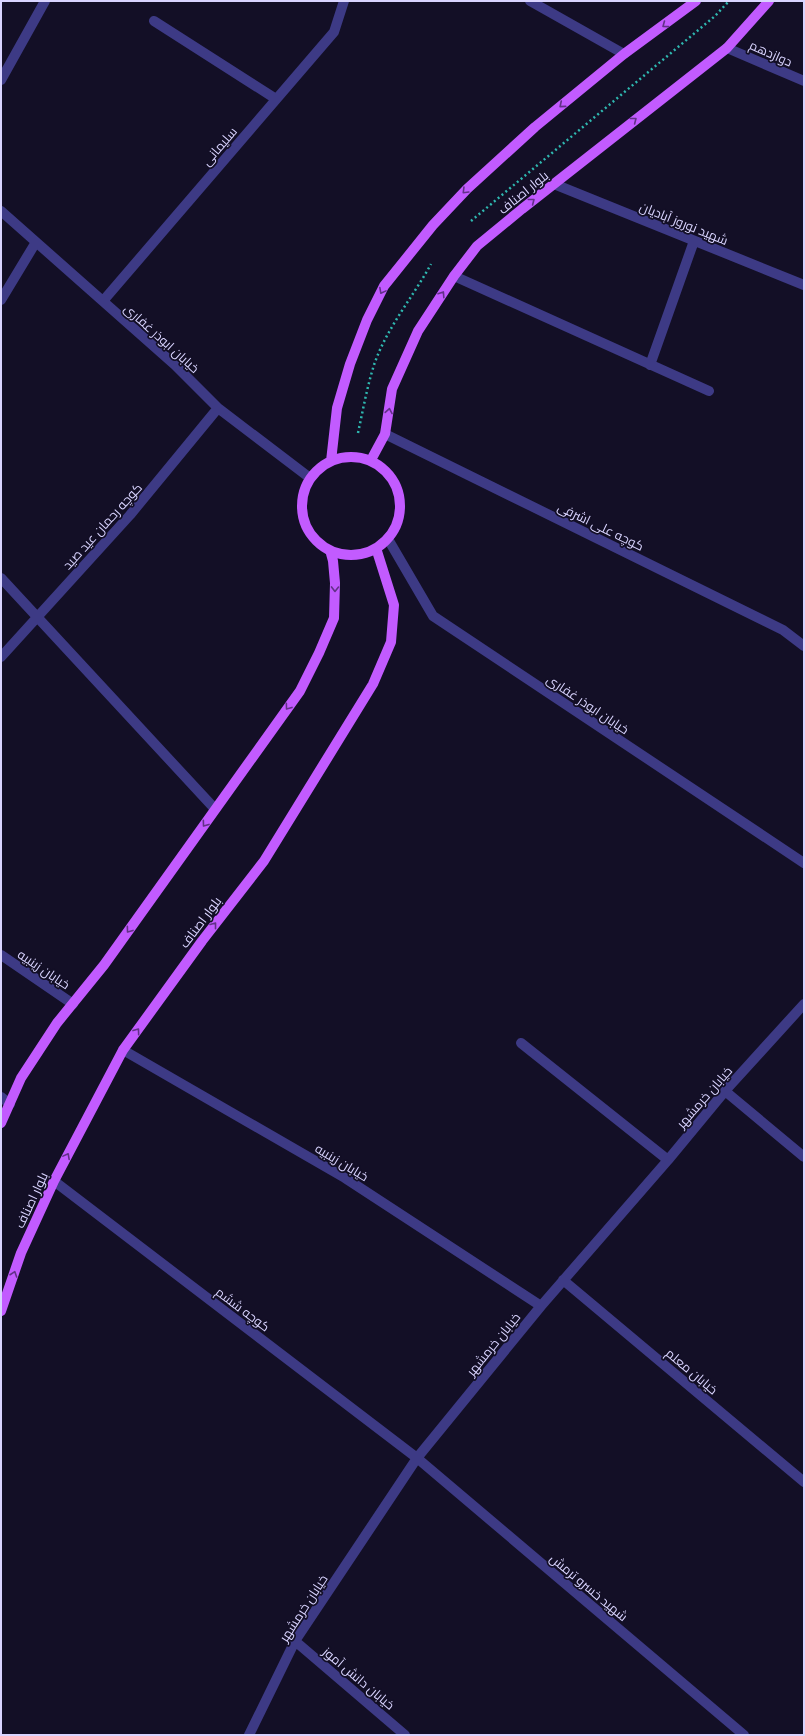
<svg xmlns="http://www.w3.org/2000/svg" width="805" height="1736" font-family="'Exo 2',Cairo,sans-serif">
<rect width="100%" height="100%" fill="#130f26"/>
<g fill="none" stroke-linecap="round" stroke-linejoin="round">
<!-- path -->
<path stroke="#2fb8b0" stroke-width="2.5" stroke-dasharray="2 3" stroke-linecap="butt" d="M 471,221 L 715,16 L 729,1
M 358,433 C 363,410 367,387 374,365 C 386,329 413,297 431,264"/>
<!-- minor -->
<path stroke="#3d3a85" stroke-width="10" d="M 530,1 L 624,54
M 154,21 L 276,99
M 727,48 L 804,81
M 1,80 L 45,1
M 554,184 L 804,285
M 1,211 L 175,365 L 218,408 L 310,478
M 454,276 L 709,391
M 1,300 L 36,242
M 103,301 L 334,32 L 344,1
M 650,365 L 694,241
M 385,434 L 783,630 L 804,646
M 388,539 L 433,616 L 804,863
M 1,578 L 215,809
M 1,657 L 130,515 L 218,408
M 1,955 L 73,1004
M 521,1043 L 668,1160
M 123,1050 L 345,1178 L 541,1306
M 725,1091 L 804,1157
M 1,1097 L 10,1104
M 54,1181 L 417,1458 L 744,1735
M 563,1280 L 804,1482
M 295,1641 L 405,1735
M 249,1735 L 295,1641 L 417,1458 L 541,1306 L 668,1160 L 725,1091 L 804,1004"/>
<!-- major -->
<path stroke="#c25bff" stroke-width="10" d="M302 506a49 49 0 1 1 98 0a49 49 0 1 1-98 0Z
M 371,460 L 385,434 L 392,389 L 418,331 L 454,276 L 477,246 L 522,209 L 727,48 L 769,1
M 331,461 L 337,408 L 350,364 L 367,320 L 384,286 L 433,225 L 467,189 L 535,127 L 624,54 L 696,1
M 1,1123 L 21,1078 L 57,1023 L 104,965 L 300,691 L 319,653 L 334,618 L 335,583 L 333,561 L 330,550
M 1,1311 L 21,1253 L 54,1181 L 123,1050 L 202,941 L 264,861 L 373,684 L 391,642 L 394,605 L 376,548"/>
</g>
<!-- one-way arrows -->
<defs><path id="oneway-chevron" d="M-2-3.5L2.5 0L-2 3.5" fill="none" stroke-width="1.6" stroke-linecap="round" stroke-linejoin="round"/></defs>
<g stroke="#623188">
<use href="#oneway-chevron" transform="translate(665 25) rotate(143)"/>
<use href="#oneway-chevron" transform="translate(562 105) rotate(140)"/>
<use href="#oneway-chevron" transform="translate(634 120) rotate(-38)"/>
<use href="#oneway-chevron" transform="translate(465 191) rotate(135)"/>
<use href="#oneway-chevron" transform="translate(532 201) rotate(-38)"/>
<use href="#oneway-chevron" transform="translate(382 291) rotate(118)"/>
<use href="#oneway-chevron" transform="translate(442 294) rotate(-57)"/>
<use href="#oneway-chevron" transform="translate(389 411) rotate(-80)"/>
<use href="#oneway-chevron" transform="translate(335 589) rotate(91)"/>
<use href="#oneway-chevron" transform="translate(288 707) rotate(126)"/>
<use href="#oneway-chevron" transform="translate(205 824) rotate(126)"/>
<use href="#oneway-chevron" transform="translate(214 925) rotate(-52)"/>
<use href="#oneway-chevron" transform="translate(129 930) rotate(126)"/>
<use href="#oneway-chevron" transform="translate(137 1031) rotate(-54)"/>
<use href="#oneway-chevron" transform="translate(67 1156) rotate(-62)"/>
<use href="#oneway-chevron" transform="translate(14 1274) rotate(-71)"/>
</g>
<g text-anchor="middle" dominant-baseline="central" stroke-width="3.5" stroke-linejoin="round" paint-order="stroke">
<!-- street labels -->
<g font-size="13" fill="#d9d4ff" stroke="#130f26">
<text transform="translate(771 53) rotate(24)">دوازدهم</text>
<text transform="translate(219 146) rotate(-49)">سلیمانی</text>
<text transform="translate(523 192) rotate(-39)">بلوار اصناف</text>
<text transform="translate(684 223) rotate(22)">شهید نوروز آبادیان</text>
<text transform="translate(162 338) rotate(42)">خیابان ابوذر غفاری</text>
<text transform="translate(102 526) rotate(-48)">کوچه رحمان عید صید</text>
<text transform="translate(601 526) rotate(26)">کوچه علی اشرفی</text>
<text transform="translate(588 704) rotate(34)">خیابان ابوذر غفاری</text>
<text transform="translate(200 922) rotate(-53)">بلوار اصناف</text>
<text transform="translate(44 969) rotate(34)">خیابان زینبیه</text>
<text transform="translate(704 1097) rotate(-49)">خیابان خرمشهر</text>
<text transform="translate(342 1162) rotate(31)">خیابان زینبیه</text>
<text transform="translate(31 1200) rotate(-65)">بلوار اصناف</text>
<text transform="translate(243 1309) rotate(37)">کوچه ششم</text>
<text transform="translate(493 1344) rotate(-51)">خیابان خرمشهر</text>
<text transform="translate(692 1371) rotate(40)">خیابان معلم</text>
<text transform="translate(589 1587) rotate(40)">شهید خسرو ترمش</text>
<text transform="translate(303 1608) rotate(-57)">خیابان خرمشهر</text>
<text transform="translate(359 1678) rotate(40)">خیابان دانش آموز</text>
</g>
</g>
<!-- border -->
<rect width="805" height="1736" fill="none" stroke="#d9d4ff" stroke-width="4"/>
</svg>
